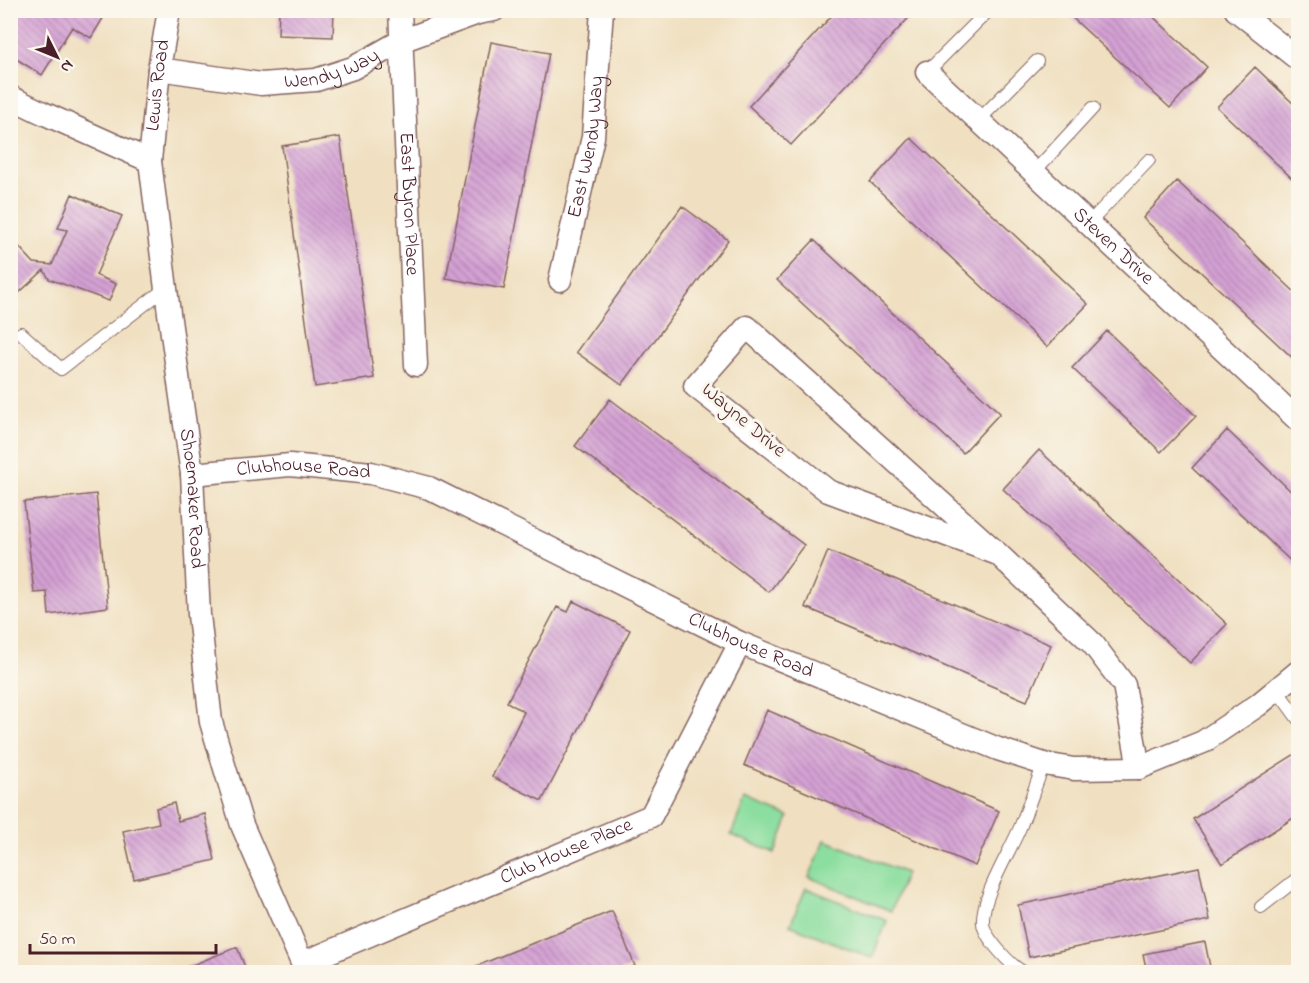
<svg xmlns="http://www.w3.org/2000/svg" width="1309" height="983" font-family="'Indie Flower',sans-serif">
<defs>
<pattern id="building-back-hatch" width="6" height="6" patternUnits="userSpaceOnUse" patternTransform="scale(1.5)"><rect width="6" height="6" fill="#d4a1d4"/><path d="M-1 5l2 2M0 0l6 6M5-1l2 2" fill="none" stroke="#ae83ac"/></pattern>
</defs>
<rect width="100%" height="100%" fill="#fbf7ec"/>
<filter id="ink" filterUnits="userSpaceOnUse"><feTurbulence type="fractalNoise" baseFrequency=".0167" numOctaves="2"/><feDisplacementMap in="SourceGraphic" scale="12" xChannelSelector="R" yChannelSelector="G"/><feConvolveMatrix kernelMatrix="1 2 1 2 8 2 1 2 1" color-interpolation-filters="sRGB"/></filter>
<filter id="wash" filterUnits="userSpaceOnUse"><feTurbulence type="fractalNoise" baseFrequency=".008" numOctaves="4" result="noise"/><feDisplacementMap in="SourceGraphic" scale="24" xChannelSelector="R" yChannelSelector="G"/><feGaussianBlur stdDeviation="1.35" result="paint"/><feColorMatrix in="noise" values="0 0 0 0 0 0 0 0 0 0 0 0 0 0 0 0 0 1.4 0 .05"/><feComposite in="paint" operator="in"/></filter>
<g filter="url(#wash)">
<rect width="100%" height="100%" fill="#f0e0c1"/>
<!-- park -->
<path fill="#8bde9f" stroke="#6a7e65" stroke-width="1.5" d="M 745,799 L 789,817 L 775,853 L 731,835 Z
M 825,840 L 906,873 L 891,911 L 809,877 Z
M 806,888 L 887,921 L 872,958 L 790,925 Z"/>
<g id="blocks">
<!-- building -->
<path fill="url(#building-back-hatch)" d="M 10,10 L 108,10 L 91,38 L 72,27 L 42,75 L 10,55 Z
M 279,10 L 334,10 L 333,37 L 278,35 Z
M 837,10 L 916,10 L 791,145 L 749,106 Z
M 1064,10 L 1146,10 L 1207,67 L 1170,108 Z
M 491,42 L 549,53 L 504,289 L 446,278 Z
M 1255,67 L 1298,108 L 1298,184 L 1217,107 Z
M 340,137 L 374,378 L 315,387 L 282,146 Z
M 911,138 L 1088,304 L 1047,347 L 870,182 Z
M 1177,181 L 1298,295 L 1298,363 L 1143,218 Z
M 72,194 L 122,216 L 96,275 L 116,284 L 109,301 L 49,279 L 44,270 L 10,301 L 10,237 L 34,263 L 52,265 L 67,230 L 58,228 Z
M 682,206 L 728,240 L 622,385 L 576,352 Z
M 814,240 L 1000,413 L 963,453 L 777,280 Z
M 1107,331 L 1196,416 L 1161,452 L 1072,368 Z
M 610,399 L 804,545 L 769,592 L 575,446 Z
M 1227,430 L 1298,498 L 1298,568 L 1192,468 Z
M 1039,450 L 1227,624 L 1190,663 L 1003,489 Z
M 96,494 L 108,607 L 49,615 L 47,592 L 34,593 L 24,502 Z
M 828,551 L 1051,645 L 1027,701 L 805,607 Z
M 573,601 L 630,630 L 542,801 L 492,777 L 524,712 L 507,702 L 557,607 L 568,612 Z
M 767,710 L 999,811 L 975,866 L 744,765 Z
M 1298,752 L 1298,815 L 1222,864 L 1193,819 Z
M 174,803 L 178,821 L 205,814 L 215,860 L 134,879 L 123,831 L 159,823 L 156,808 Z
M 1199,867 L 1210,920 L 1029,957 L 1018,905 Z
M 612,911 L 635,966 L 619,972 L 462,972 Z
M 1205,942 L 1211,972 L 1147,972 L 1143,954 Z
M 237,947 L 247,972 L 175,972 Z"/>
</g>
</g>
<g filter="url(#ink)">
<use href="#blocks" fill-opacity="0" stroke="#846360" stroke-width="1.5"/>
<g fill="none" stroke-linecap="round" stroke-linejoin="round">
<defs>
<path id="lane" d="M 927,72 L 988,11
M 979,120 L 1037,61
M 1034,172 L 1093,108
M 1089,223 L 1149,160
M 21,333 L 61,369 L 166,288
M 1277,690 L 1298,719
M 1261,907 L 1298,878
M 1023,972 C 1011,966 984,937 983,923 C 981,896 1011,851 1021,825 C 1029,805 1036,784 1044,764"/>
<g id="street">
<path id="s1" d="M 400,10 L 416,365"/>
<path d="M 1236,10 L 1298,59"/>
<path id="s2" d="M 159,69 L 261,84 L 316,80 L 353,68 L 401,41 L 478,13 L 494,10"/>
<path id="s3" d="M 927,72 L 1298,420"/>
<path id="s4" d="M 10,97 L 43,113 L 150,161 L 169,313 L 192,474 L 199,615 L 211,722 L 242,825 L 306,972"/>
<path id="s5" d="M 150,161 L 159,69 L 169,10"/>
<path id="s6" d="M 560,280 L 593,137 L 602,10"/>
<path id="s7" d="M 192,474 L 290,465 L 371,473 L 429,488 L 740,643 L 998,749 L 1044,764 L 1074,769 L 1139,768 L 1203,742 L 1258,705 L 1298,672"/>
<path d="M 998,554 L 828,491 L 695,386 L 747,327 L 998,554 L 1093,644 L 1124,685 L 1139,768"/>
<path id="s8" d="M 303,963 L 651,816 L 740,643"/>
</g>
</defs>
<!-- lane casing -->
<use href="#lane" stroke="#846360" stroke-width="14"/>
<!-- street casing -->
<use href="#street" stroke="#846360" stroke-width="25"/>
<!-- lane -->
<use href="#lane" stroke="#fff" stroke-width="12"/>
<!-- street -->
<use href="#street" stroke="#fff" stroke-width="22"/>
</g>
</g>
<g text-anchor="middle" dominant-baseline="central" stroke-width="6" stroke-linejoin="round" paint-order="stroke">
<!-- street labels -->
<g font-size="20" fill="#4a1f2b" stroke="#fbf7ec">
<text stroke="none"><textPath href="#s2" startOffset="176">Wendy Way</textPath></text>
<text stroke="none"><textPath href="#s5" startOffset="76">Lewis Road</textPath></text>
<text stroke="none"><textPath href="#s6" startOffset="136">East Wendy Way</textPath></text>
<text stroke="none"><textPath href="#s1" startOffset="194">East Byron Place</textPath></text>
<text stroke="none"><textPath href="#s3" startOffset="255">Steven Drive</textPath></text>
<text transform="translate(743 421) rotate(40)">Wayne Drive</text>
<text stroke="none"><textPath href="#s7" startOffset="112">Clubhouse Road</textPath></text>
<text stroke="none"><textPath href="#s4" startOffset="494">Shoemaker Road</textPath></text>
<text stroke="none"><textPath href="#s7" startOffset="598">Clubhouse Road</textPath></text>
<text stroke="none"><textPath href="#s8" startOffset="286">Club House Place</textPath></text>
</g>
</g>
<!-- margin -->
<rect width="1309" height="983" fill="none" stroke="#fbf7ec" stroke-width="36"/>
<!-- north arrow -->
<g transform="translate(57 57) rotate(133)" stroke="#fbf7ec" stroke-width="4.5" paint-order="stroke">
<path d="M0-4.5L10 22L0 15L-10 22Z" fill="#4a1f2b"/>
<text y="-9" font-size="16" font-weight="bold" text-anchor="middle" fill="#4a1f2b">N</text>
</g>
<!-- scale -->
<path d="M30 944v9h186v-9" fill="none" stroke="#4a1f2b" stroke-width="3"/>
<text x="39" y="944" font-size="18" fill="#4a1f2b" stroke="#fbf7ec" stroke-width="4.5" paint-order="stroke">50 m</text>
</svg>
